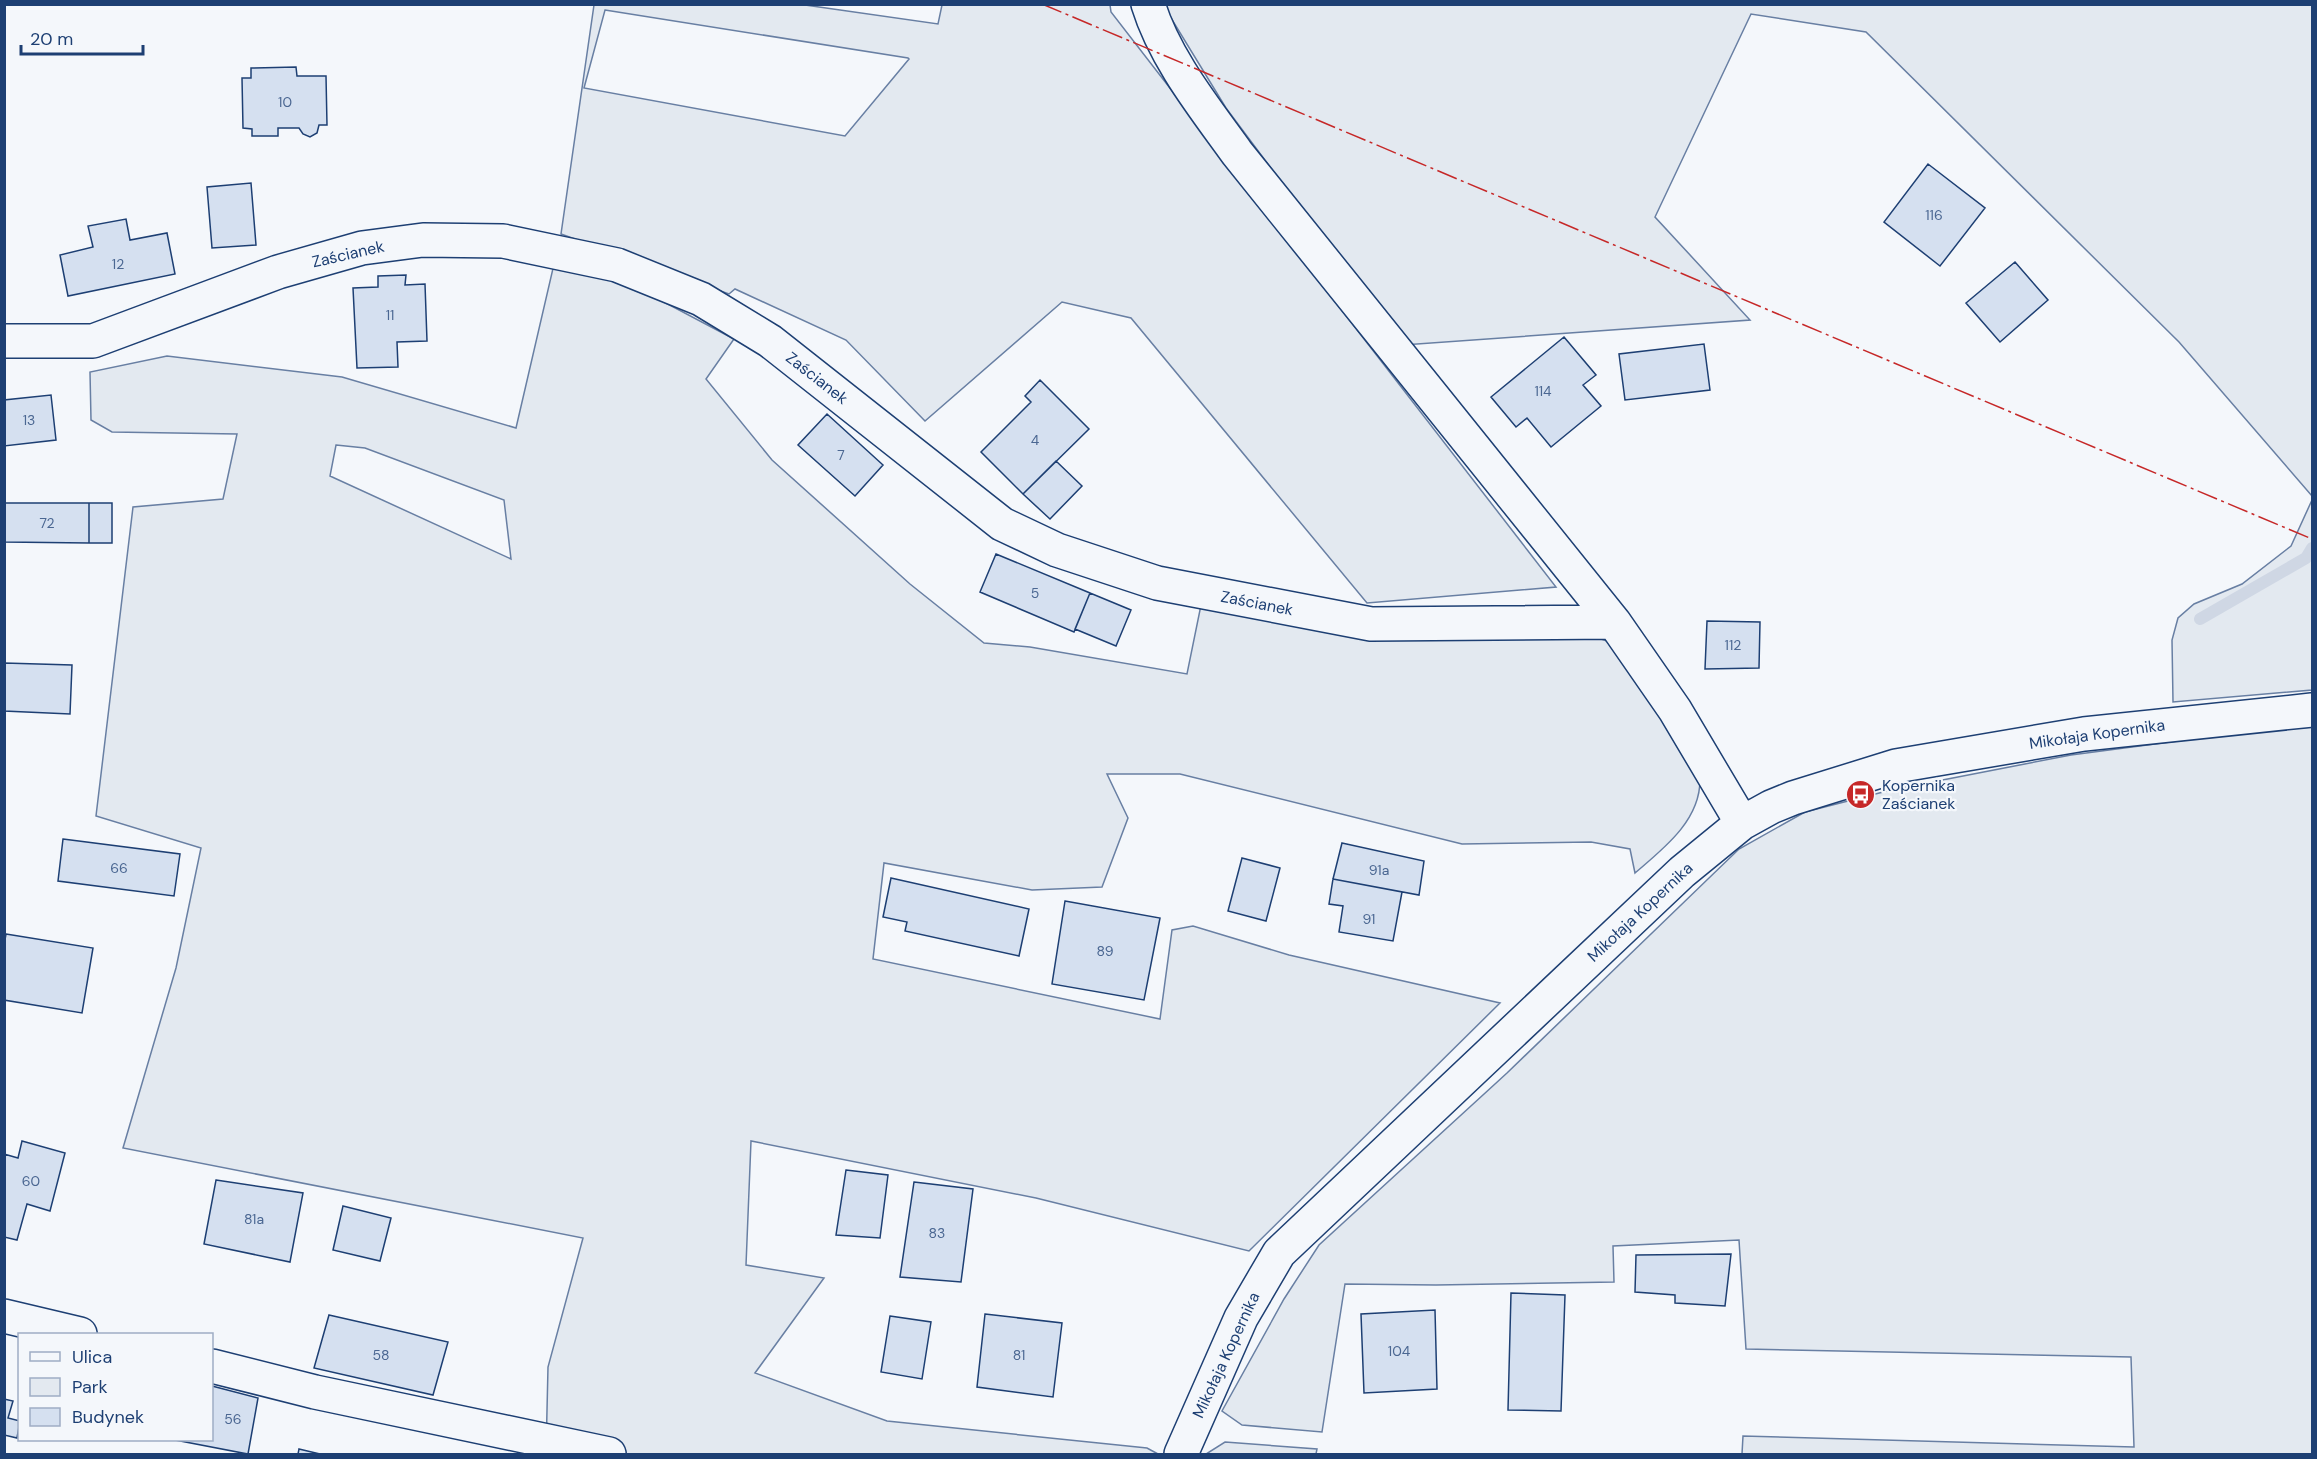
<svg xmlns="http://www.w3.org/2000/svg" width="2317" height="1459" font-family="'DM Sans',sans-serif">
<rect width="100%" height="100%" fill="#f4f7fb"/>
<!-- green -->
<path fill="#e3e9f0" stroke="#687fa3" stroke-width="1.5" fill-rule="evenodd" d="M 798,4 L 938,24 L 942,5 L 1110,5 L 1111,12 L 1556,587 L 1367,603 L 1131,318 L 1062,302 L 925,421 L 846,340 L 735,289 L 729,294 L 561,234 L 594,5 ZM 605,10 L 908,58 L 909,59 L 845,136 L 584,88 Z
M 1163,5 L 2312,5 L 2312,496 L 2179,342 L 1866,32 L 1751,14 L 1655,217 L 1750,320 L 1403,345 L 1226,108 Z
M 554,264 L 611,274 L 734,339 L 706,379 L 772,460 L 910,584 L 984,643 L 1030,647 L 1187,674 L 1201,605 L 1589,635 L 1607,641 L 1643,683 L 1700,780 C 1700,821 1663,849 1635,873 L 1630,849 L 1591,842 L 1462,844 L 1180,774 L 1107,774 L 1128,818 L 1102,887 L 1032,890 L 884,863 L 873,959 L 1160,1019 L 1172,930 L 1193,926 L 1289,955 L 1500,1003 L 1249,1251 L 1036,1198 L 751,1141 L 746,1265 L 824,1278 L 755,1373 L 887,1421 L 1147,1448 L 1158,1454 L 546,1454 L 548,1367 L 583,1238 L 123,1148 L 176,968 L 201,848 L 96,816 L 133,507 L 223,499 L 237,434 L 112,432 L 91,420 L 90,372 L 167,356 L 342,377 L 516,428 ZM 336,445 L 365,448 L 504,500 L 511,559 L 330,476 Z
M 2312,500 L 2312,690 L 2173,702 L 2172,640 L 2178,618 L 2194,604 L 2242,584 L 2291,546 Z
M 2312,727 L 2312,1454 L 1742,1454 L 1743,1436 L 2134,1447 L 2131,1357 L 1746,1349 L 1739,1240 L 1613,1246 L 1614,1282 L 1436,1285 L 1345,1284 L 1322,1432 L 1242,1425 L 1222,1411 L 1284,1299 L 1319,1245 L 1507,1073 L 1739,849 L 1805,812 L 1891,790 L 2071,755 L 2254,731 Z
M 1225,1442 L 1317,1449 L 1316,1454 L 1206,1454 Z"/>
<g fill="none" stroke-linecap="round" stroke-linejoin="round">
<!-- stream -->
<path stroke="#cfd7e4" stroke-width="12" d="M 2200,619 L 2306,558 L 2312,548"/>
</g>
<!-- building -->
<path fill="#d5e0f0" stroke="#1d3f73" stroke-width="1.5" d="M 296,67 L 297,76 L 326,76 L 327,125 L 319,125 L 317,133 L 310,137 L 303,134 L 299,128 L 278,128 L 278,136 L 252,136 L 252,129 L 243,128 L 242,78 L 251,78 L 251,68 Z
M 1928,164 L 1985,208 L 1940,266 L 1884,222 Z
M 251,183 L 256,245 L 212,248 L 207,187 Z
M 126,219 L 130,240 L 167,233 L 175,274 L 68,296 L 60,255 L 93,247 L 88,226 Z
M 2015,262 L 2048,300 L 2000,342 L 1966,303 Z
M 406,275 L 405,285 L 425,284 L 427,341 L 397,342 L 398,367 L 357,368 L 353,288 L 378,287 L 378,276 Z
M 1564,337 L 1596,375 L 1583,385 L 1601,406 L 1551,447 L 1527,418 L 1516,427 L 1491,397 Z
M 1704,344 L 1710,390 L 1625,400 L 1619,354 Z
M 1040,380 L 1089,429 L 1023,494 L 981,452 L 1031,402 L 1025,396 Z
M 51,395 L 56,440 L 4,446 L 4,400 Z
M 827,414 L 883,465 L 855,496 L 798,445 Z
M 1056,461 L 1082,486 L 1050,519 L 1023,494 Z
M 4,503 L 89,503 L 89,543 L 4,542 Z
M 89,503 L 112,503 L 112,543 L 89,543 Z
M 996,554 L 1090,593 L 1074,632 L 980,592 Z
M 1090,593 L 1131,610 L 1116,646 L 1075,629 Z
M 1707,621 L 1760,622 L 1759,668 L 1705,669 Z
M 4,663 L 72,665 L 70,714 L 4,711 Z
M 63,839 L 180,854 L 174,896 L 58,881 Z
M 1342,843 L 1424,861 L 1419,895 L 1333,879 Z
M 1242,858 L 1280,868 L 1266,921 L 1228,911 Z
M 891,878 L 1029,909 L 1019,956 L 905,931 L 907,922 L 883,917 Z
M 1333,879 L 1402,892 L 1393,941 L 1339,932 L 1343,906 L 1329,904 Z
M 1065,901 L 1160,918 L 1144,1000 L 1052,984 Z
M 6,934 L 93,948 L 82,1013 L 4,1000 L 4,945 Z
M 22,1141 L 65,1153 L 50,1211 L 27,1204 L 17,1240 L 4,1237 L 4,1154 L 18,1158 Z
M 846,1170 L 888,1175 L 880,1238 L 836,1235 Z
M 216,1180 L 303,1193 L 290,1262 L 204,1244 Z
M 914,1182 L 973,1189 L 961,1282 L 900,1277 Z
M 343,1206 L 391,1218 L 380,1261 L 333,1250 Z
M 1731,1254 L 1725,1306 L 1675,1303 L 1675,1295 L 1635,1292 L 1636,1255 Z
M 1511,1293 L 1565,1295 L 1561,1411 L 1508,1410 Z
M 1435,1310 L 1437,1389 L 1364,1393 L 1361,1314 Z
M 985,1314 L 1062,1323 L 1053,1397 L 977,1387 Z
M 329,1315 L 448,1342 L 433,1395 L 314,1368 Z
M 890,1316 L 931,1322 L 922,1379 L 881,1372 Z
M 212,1386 L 258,1398 L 248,1454 L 175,1440 L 212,1440 Z
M 4,1399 L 13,1401 L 8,1418 L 20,1421 L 17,1438 L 4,1435 Z
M 299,1449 L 320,1454 L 298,1454 Z"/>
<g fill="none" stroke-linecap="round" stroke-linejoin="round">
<defs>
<path id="minor" d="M 1148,4 C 1165,59 1204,107 1237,153 L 1614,622 L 1675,710 L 1742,823
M 4,341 L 93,341 L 278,272 L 362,248 L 423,240 L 503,241 L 617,265 L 701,299 L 770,341 L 1002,524 L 1057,550 L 1157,583 L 1371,624 L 1614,622
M 4,1316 L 80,1334
M 212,1366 L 315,1392 L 609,1454
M 1181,1454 L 1241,1318 L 1279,1253 L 1682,872 L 1742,823 L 1771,807 L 1793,798 L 1896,766 L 2084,734 L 2312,710"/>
</defs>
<!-- minor casing -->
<use href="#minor" stroke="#1d3f73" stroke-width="36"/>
<!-- minor -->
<use href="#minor" stroke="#f4f7fb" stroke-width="33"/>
<!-- power -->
<path stroke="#c62828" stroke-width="1.5" stroke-dasharray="21 4.5 3 4.5" stroke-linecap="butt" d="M 1042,4 L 2312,539"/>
</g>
<!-- icons -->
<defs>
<symbol id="bus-disc" viewBox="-11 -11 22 22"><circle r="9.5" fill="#c62828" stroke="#f4f7fb"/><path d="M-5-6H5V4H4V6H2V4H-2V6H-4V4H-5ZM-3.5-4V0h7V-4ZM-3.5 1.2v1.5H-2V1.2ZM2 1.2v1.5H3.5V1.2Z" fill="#fff"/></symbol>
</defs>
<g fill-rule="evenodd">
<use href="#bus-disc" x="1844" y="778" width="33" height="33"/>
</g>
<g text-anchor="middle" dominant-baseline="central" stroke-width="4.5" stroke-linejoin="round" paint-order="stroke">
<!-- number labels -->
<g font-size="14" fill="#4b6792">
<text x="285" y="102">10</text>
<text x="1934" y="215">116</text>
<text x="118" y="264">12</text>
<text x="390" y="315">11</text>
<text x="1543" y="391">114</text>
<text x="29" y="420">13</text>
<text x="1035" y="440">4</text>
<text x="841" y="455">7</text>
<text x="47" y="523">72</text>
<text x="1035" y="593">5</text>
<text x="1733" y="645">112</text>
<text x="119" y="868">66</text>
<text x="1379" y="870">91a</text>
<text x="1369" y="919">91</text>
<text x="1105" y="951">89</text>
<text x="31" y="1181">60</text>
<text x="254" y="1219">81a</text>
<text x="937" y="1233">83</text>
<text x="1399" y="1351">104</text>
<text x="381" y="1355">58</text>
<text x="1019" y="1355">81</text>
<text x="233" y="1419">56</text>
</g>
<!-- street labels -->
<g font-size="16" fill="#1d3f73" stroke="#f4f7fb">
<text transform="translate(348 254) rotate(-13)">Zaścianek</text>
<text transform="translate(817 378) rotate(38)">Zaścianek</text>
<text transform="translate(1257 603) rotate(11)">Zaścianek</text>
<text transform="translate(2097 734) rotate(-8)">Mikołaja Kopernika</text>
<text transform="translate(1640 912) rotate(-43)">Mikołaja Kopernika</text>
<text transform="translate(1226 1355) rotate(-65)">Mikołaja Kopernika</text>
</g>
<!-- poi labels -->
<g font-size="16" fill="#1d3f73" stroke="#f4f7fb" text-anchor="start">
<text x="1882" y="785">Kopernika<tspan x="1882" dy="18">Zaścianek</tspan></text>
</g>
</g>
<!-- border -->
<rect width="2317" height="1459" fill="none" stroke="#1d3f73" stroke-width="12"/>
<!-- legend -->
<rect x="18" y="1333" width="195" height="108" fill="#f4f7fb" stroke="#9eadc5" stroke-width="1.5"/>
<rect x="30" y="1352" width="30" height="9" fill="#f4f7fb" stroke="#9eadc5" stroke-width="1.5"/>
<text x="72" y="1363" font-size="18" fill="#1d3f73">Ulica</text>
<rect x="30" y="1378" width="30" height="18" fill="#e3e9f0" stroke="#9eadc5" stroke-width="1.5"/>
<text x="72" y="1393" font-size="18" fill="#1d3f73">Park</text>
<rect x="30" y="1408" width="30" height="18" fill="#d5e0f0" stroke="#9eadc5" stroke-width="1.5"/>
<text x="72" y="1423" font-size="18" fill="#1d3f73">Budynek</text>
<!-- scale -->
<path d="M21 45v9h122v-9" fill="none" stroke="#1d3f73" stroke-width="3"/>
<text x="30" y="45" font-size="18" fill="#1d3f73" stroke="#f4f7fb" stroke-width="4.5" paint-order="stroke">20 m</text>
</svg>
